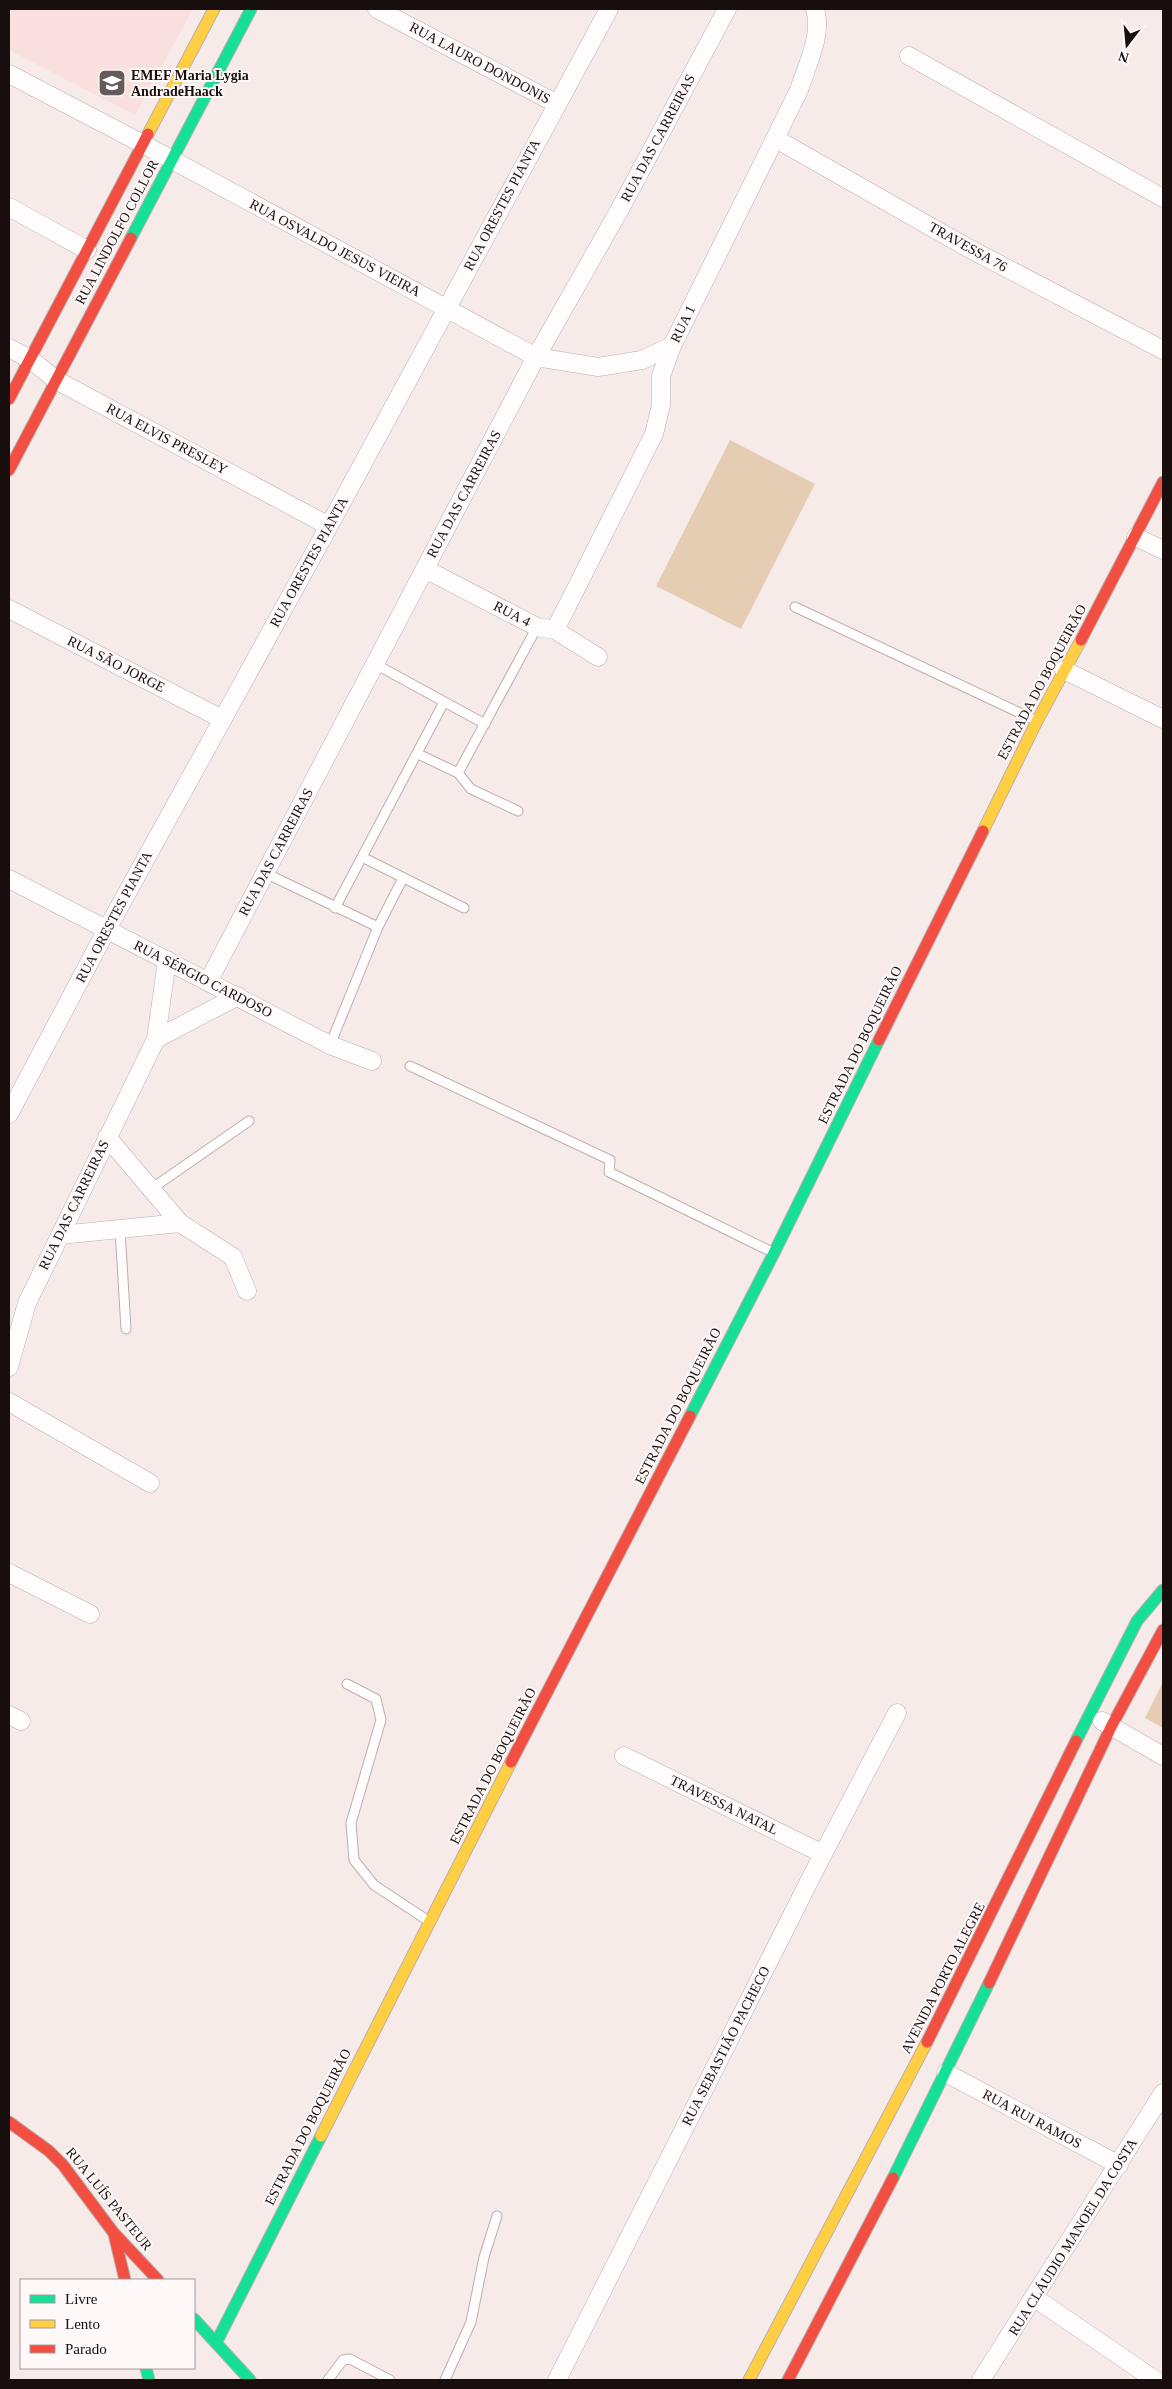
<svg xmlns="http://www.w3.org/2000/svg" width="1172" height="2389" font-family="Georgia,serif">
<rect width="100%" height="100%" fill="#f7ebea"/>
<!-- built -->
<path fill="#f9dfdd" d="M 9,9 L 193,9 L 135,115 L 9,50 Z"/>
<!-- green -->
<path fill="#e4cdb2" d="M 730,440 L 815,484 L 741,629 L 656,586 Z
M 1163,1682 L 1163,1728 L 1145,1718 Z"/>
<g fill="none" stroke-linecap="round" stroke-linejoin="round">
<defs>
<path id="lane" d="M 795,607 L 1037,721
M 375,664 L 485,724
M 418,754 L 458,773 L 471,789 L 518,811
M 458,773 L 537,627
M 364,858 L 464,908
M 265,873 L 378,927
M 335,908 L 444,702
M 330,1045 L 378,927 L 403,878
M 410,1066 L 610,1160 L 609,1172 L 772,1252
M 151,1189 L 249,1121
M 120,1229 L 126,1329
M 347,1684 L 376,1699 L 381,1720 L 351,1823 L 354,1860 L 374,1885 L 427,1920
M 328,2380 L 343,2360 L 350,2359 L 390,2380
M 445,2380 L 471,2322 L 484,2257 L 497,2216"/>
<path id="street" d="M 377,9 L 557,104
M 909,56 L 1163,198
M 9,74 L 143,144 L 536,357 L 598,367 L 642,360 L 672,346
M 776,139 L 970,249 L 1163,350
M 9,207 L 87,250
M 9,348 L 30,359 L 56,380 L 329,526
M 1136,537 L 1163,550
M 425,569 L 537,627 L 555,630 L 598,657
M 9,609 L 222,719
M 555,630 L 654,434 L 661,405 L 661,376 L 672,346 L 799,90 C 807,65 823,34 815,9
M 1064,670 L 1163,719
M 9,879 L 330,1045 L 372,1061
M 208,982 L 536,357 L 620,209 L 727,9
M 156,1039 L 238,996
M 9,1114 L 106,931 L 329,526 L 609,9
M 107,1137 L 180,1223 L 233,1257 L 247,1291
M 60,1235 L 180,1223
M 9,1367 L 27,1303 L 156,1039 L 167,960
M 9,1402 L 150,1483
M 9,1573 L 90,1614
M 9,1715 L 21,1721
M 1102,1721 L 1163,1756
M 624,1756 L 823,1854
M 946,2073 L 1119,2165
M 1035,2298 L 1155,2380
M 557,2380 L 823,1854 L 897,1713
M 981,2380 L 1163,2093"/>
<path id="fast" d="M 131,238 L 251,9
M 690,1416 L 774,1253 L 879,1040
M 1076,1741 L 1137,1621 L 1163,1590
M 893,2178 L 989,1983
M 194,2319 L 250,2380
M 216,2343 L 321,2136
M 146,2368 L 149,2380"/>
<path id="slow" d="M 148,134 L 214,9
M 983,831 L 1037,721 L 1081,640
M 321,2136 L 511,1762
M 749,2380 L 927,2042"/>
<path id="jam" d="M 9,399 L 148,134
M 9,470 L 131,238
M 1081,640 L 1163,482
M 879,1040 L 983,831
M 511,1762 L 690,1416
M 989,1983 L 1111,1727 L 1163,1630
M 927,2042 L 1076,1741
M 9,2122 L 49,2151 L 63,2165 L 113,2232 L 158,2280
M 114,2234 L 125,2280
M 788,2380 L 893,2178"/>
</defs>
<!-- lane casing -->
<use href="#lane" stroke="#bab0af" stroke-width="11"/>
<!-- street casing -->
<use href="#street" stroke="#bab0af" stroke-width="19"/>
<!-- fast casing -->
<use href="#fast" stroke="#bab0af" stroke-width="13"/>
<!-- slow casing -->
<use href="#slow" stroke="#bab0af" stroke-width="13"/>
<!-- jam casing -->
<use href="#jam" stroke="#bab0af" stroke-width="13"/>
<!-- lane -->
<use href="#lane" stroke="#fefcfc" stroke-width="9"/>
<!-- street -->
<use href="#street" stroke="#fefcfc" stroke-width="18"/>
<!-- fast -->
<use href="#fast" stroke="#16e098" stroke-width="11"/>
<!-- slow -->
<use href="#slow" stroke="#ffcf43" stroke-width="11"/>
<!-- jam -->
<use href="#jam" stroke="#f24e42" stroke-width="11"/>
</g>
<!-- icons -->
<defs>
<symbol id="school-square" viewBox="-11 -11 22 22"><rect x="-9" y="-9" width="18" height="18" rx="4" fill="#655b5a" stroke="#fef8f8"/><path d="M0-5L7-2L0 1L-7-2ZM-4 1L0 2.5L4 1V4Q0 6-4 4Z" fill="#fff"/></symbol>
</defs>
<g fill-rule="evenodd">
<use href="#school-square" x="96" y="67" width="32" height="32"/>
</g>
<g text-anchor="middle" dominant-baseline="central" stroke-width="4" stroke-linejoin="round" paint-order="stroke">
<!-- street labels -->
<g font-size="14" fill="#170e0d" stroke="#fef8f8">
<text transform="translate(480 63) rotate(28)">RUA LAURO DONDONIS</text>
<text transform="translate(658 138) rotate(-62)">RUA DAS CARREIRAS</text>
<text transform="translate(502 205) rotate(-62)">RUA ORESTES PIANTA</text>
<text transform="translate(117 232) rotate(-62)">RUA LINDOLFO COLLOR</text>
<text transform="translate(968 247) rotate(29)">TRAVESSA 76</text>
<text transform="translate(335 248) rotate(28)">RUA OSVALDO JESUS VIEIRA</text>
<text transform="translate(683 324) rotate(-64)">RUA 1</text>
<text transform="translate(167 439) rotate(28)">RUA ELVIS PRESLEY</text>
<text transform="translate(464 494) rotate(-62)">RUA DAS CARREIRAS</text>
<text transform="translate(309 562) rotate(-61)">RUA ORESTES PIANTA</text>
<text transform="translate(512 614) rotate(27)">RUA 4</text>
<text transform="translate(116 664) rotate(27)">RUA SÃO JORGE</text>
<text transform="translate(1042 682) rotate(-62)">ESTRADA DO BOQUEIRÃO</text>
<text transform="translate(276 852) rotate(-62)">RUA DAS CARREIRAS</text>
<text transform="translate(114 917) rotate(-62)">RUA ORESTES PIANTA</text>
<text transform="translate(203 979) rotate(27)">RUA SÉRGIO CARDOSO</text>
<text transform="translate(860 1045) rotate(-64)">ESTRADA DO BOQUEIRÃO</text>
<text transform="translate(74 1205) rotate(-64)">RUA DAS CARREIRAS</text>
<text transform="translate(678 1406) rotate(-63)">ESTRADA DO BOQUEIRÃO</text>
<text transform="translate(493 1766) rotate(-63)">ESTRADA DO BOQUEIRÃO</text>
<text transform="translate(724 1805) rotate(26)">TRAVESSA NATAL</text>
<text transform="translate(943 1978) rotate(-63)">AVENIDA PORTO ALEGRE</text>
<text transform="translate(726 2046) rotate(-63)">RUA SEBASTIÃO PACHECO</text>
<text transform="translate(1032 2119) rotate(28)">RUA RUI RAMOS</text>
<text transform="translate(308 2127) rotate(-63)">ESTRADA DO BOQUEIRÃO</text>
<text transform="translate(109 2199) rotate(51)">RUA LUÍS PASTEUR</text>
<text transform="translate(1073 2237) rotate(-58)">RUA CLÁUDIO MANOEL DA COSTA</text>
</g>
<!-- poi labels -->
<g font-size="14" font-weight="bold" fill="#170e0d" stroke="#fef8f8" text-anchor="start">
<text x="131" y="75">EMEF Maria Lygia<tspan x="131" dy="16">AndradeHaack</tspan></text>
</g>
</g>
<!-- border -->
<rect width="1172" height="2389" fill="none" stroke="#170e0d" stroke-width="20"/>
<!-- legend -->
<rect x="20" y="2279" width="175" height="90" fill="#fef8f8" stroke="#a29a9a"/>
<rect x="30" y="2295" width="25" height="8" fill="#16e098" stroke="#a29a9a"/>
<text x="65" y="2304" font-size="15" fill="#170e0d">Livre</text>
<rect x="30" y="2320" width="25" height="8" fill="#ffcf43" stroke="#a29a9a"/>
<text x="65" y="2329" font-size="15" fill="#170e0d">Lento</text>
<rect x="30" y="2345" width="25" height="8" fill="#f24e42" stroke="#a29a9a"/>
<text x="65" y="2354" font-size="15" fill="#170e0d">Parado</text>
<!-- north arrow -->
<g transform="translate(1127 45) rotate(196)" stroke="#fef8f8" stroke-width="4" paint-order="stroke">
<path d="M0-4L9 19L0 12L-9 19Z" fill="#170e0d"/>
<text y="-8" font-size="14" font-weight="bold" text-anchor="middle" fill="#170e0d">N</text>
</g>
</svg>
